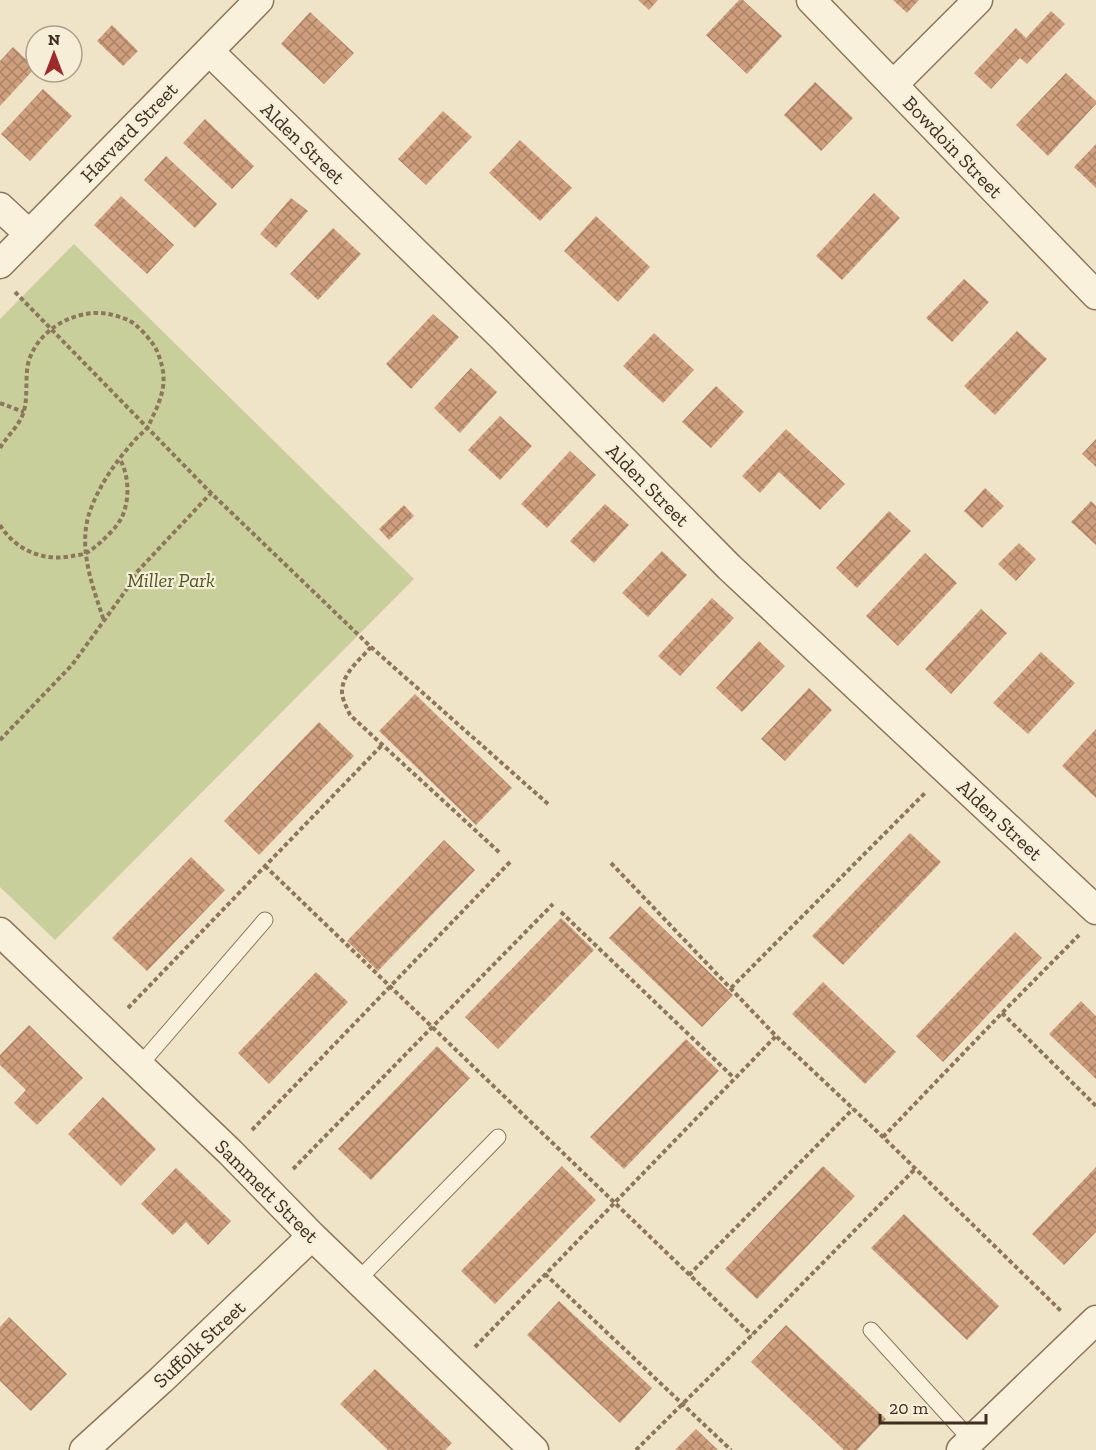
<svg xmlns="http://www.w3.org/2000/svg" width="1096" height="1450" font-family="'Zilla Slab',serif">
<defs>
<pattern id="building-cross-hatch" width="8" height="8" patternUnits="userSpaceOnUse" patternTransform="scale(1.5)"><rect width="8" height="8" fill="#cf9f7d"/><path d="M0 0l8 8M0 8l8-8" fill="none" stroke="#a98266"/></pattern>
</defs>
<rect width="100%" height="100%" fill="#f0e4c8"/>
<!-- green -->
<path fill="#c9cf9b" d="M 74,244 L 414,579 L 55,940 L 0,887 L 0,319 Z"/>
<!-- building -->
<path fill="url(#building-cross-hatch)" d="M 638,0 L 658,0 L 649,10 Z
M 739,0 L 743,0 L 782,36 L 747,74 L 706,35 Z
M 893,0 L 919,0 L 907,13 Z
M 1051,11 L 1065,24 L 1027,64 L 1020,58 L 991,89 L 974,73 L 1016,28 L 1026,38 Z
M 310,12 L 354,53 L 324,84 L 281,44 Z
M 112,25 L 138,51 L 123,66 L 97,41 Z
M 13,47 L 35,68 L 0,106 L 0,61 Z
M 1066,73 L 1096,101 L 1096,104 L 1048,156 L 1016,125 Z
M 815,82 L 853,118 L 821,151 L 784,115 Z
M 43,89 L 72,116 L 30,161 L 1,134 Z
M 443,111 L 472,137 L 426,185 L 398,159 Z
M 205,119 L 254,166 L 232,189 L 183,143 Z
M 520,140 L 572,188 L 540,221 L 489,173 Z
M 1096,144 L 1096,188 L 1074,167 Z
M 166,156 L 217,204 L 195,228 L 144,180 Z
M 874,193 L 900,218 L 842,280 L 816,256 Z
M 121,196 L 174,245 L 147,274 L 94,225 Z
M 291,198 L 308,211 L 276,248 L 260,234 Z
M 596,216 L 650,267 L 618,302 L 564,251 Z
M 333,228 L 361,254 L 318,300 L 290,274 Z
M 964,279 L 989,302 L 952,342 L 926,318 Z
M 433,314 L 459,337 L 411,389 L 386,364 Z
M 1017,331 L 1047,359 L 995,415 L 964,386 Z
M 654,333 L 694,370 L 663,403 L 623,366 Z
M 471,368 L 497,392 L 460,433 L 434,408 Z
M 716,386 L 744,412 L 711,448 L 682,422 Z
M 500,416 L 532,446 L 500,480 L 468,450 Z
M 786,429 L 845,484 L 820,510 L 779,472 L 760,493 L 742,476 Z
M 1096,439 L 1096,467 L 1082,454 Z
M 570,451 L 596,475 L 547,528 L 521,504 Z
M 985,488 L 1004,506 L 982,528 L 964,511 Z
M 1091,501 L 1096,506 L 1096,545 L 1071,522 Z
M 605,504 L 629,525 L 594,563 L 570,541 Z
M 404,505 L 414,516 L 389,540 L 379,529 Z
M 889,511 L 911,531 L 857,588 L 836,568 Z
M 1019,543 L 1036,559 L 1016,581 L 998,564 Z
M 662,551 L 687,575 L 648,617 L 622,593 Z
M 925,553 L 957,583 L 898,646 L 866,616 Z
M 712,598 L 734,618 L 680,676 L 658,656 Z
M 981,609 L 1007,633 L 951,694 L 925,669 Z
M 759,641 L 785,666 L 742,712 L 716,688 Z
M 1041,652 L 1075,683 L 1028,734 L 993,703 Z
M 809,688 L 832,710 L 785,761 L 761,739 Z
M 415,694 L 512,788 L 476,825 L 379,731 Z
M 319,722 L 354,756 L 259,855 L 224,821 Z
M 1096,729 L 1096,798 L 1062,766 Z
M 910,833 L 941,862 L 843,965 L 812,936 Z
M 444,840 L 475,870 L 378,971 L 347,941 Z
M 191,857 L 225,890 L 147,971 L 112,938 Z
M 640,906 L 733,995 L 702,1027 L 609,938 Z
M 561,918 L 594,950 L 498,1049 L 465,1017 Z
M 1015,932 L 1042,958 L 943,1062 L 916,1036 Z
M 316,972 L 348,1002 L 269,1084 L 238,1053 Z
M 823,982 L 896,1052 L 865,1084 L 792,1014 Z
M 1081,1001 L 1096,1016 L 1096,1079 L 1049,1034 Z
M 29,1025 L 83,1078 L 37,1125 L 14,1103 L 26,1090 L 0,1065 L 0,1055 Z
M 686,1039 L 719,1071 L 624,1169 L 590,1137 Z
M 437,1046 L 470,1078 L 371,1180 L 338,1149 Z
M 103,1097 L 156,1149 L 121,1186 L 68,1134 Z
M 562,1166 L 596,1200 L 495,1304 L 461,1271 Z
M 823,1166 L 855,1196 L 757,1299 L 725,1269 Z
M 1096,1167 L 1096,1232 L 1064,1265 L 1032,1234 Z
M 176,1168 L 231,1221 L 208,1245 L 186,1222 L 173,1235 L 141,1204 Z
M 904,1214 L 999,1306 L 967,1340 L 871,1248 Z
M 559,1301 L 652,1388 L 620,1423 L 527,1335 Z
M 9,1317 L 67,1374 L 31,1411 L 0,1381 L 0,1327 Z
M 786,1325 L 886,1419 L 857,1450 L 844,1450 L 751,1362 Z
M 375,1369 L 452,1443 L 445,1450 L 388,1450 L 340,1404 Z
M 696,1429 L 718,1450 L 675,1450 Z"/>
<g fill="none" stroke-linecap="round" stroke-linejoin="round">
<defs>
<path id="lane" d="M 139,1066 L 265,920
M 358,1280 L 498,1137
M 871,1330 L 971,1440"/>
<path id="street" d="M 811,0 L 1096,295
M 209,51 L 500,335 L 729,567 L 1096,910
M 893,85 L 978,0
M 0,207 L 29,234
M 0,264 L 259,0
M 0,932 L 230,1152 L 312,1236 L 534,1450
M 84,1450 L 161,1380 L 312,1236
M 961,1450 L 1096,1320"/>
</defs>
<!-- lane casing -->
<use href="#lane" stroke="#8d765c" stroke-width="17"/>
<!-- street casing -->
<use href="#street" stroke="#8d765c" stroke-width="31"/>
<!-- path -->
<path stroke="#8d765c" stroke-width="4" stroke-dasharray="4.5 3" stroke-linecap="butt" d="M 15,292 L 211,493 L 371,647 L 548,804
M 0,403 L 24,412
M 0,448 C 7,436 18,427 23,414 C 29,397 24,377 29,360 C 41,325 83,305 117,316 C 122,318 127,319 130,321 C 139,326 153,342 157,351 C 167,375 165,389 155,412 C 152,417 150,424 147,428 C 143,433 138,436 134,441 C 128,448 122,455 117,462 C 105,478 95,496 89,514 C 78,550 93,587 104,621
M 0,525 C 15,550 44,562 72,556 C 76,555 82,555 86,553 C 91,551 96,546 101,542 C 108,535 117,527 122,517 C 130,499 129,476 120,459
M 371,647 C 360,660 342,673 342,692 C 342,699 347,708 350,715 L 500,853
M 0,740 L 72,665 L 129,586 L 135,574 L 211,493
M 611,863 L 776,1036 L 883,1137 L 1061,1311
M 265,866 L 752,1335
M 561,912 L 734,1078
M 731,988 L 925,793
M 128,1008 L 383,744
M 1002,1013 L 1096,1106
M 252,1130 L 510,862
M 883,1137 L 1002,1013 L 1079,935
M 293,1169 L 553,904
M 545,1274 L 731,1450
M 689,1275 L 853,1109
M 475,1347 L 776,1036
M 636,1450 L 752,1335 L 915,1169"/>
<!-- lane -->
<use href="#lane" stroke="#faf1dc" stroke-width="15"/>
<!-- street -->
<use href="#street" stroke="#faf1dc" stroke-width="28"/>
</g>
<g text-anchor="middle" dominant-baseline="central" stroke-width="4.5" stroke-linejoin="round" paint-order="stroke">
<!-- street labels -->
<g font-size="20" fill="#3d2e20" stroke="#f7eed8">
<text transform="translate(129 132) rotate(-46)">Harvard Street</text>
<text transform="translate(303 143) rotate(44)">Alden Street</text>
<text transform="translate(953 147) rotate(46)">Bowdoin Street</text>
<text transform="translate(648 485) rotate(45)">Alden Street</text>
<text transform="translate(1000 820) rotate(43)">Alden Street</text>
<text transform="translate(267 1191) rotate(45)">Sammett Street</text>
<text transform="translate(199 1344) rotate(-43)">Suffolk Street</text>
</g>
<!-- park labels -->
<g font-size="20" font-style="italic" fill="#4d5a26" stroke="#f7eed8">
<text x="171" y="580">Miller Park</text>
</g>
</g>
<!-- north arrow -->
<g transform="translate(54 54)"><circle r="28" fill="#f7eed8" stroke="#ada18e" stroke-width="1.5"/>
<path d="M0-4.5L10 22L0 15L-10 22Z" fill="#9e2a2b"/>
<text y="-9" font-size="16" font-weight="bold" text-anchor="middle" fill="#3d2e20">N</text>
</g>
<!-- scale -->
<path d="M880 1414v9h106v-9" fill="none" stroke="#3d2e20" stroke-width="3"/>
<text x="889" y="1414" font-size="18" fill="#3d2e20" stroke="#f7eed8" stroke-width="4.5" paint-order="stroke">20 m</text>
</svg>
